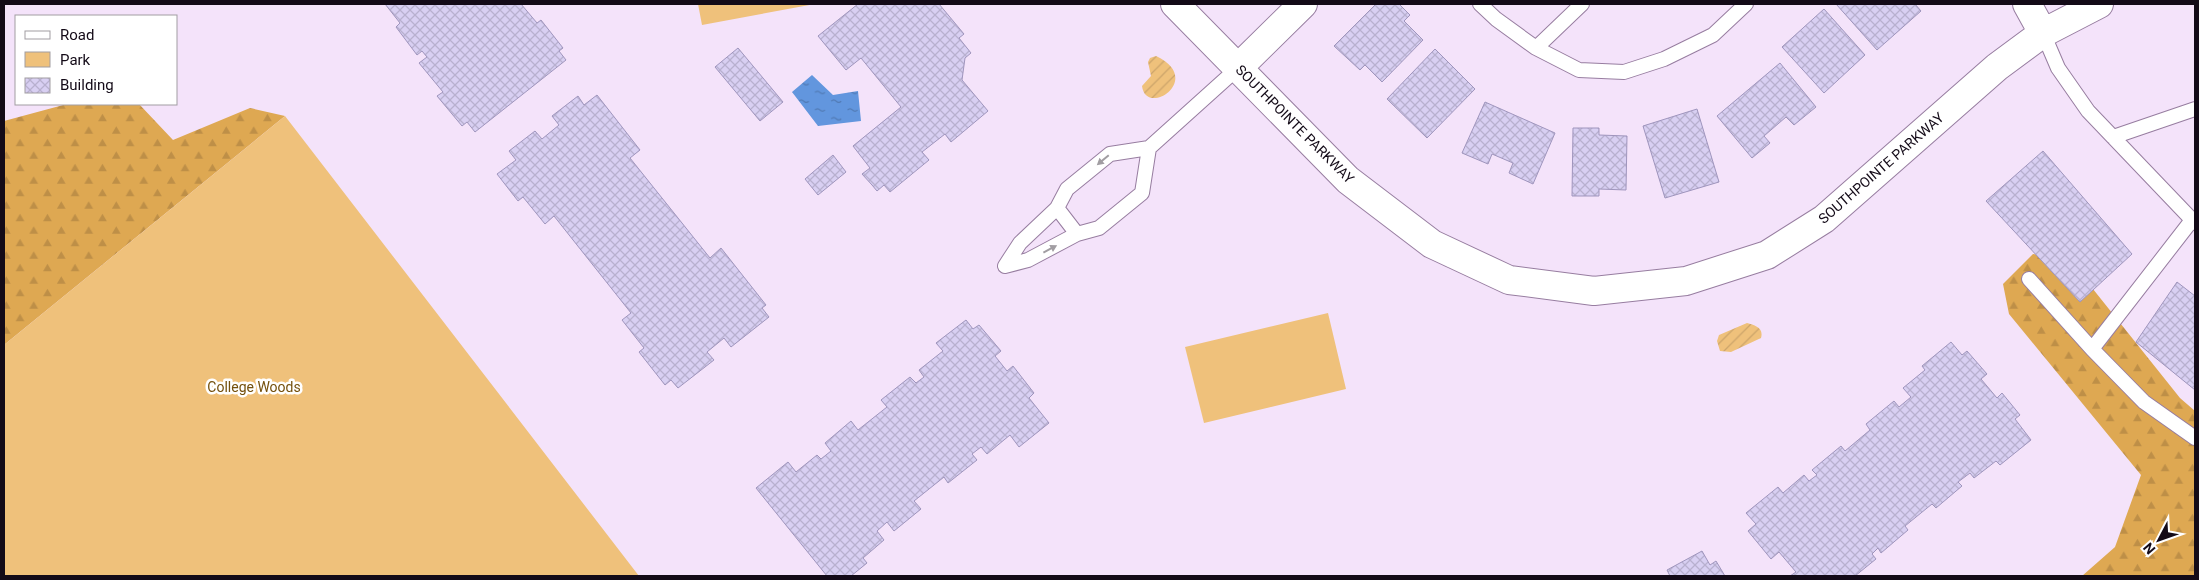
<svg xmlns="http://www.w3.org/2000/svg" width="2199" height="580" font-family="Roboto,sans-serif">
<defs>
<pattern id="forest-firs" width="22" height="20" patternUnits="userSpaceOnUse" patternTransform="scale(1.25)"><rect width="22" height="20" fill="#dea852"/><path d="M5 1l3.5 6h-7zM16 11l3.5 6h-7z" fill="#be8f47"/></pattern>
<pattern id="garden-furrows" width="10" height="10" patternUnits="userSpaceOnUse" patternTransform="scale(1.25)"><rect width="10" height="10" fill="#efc17b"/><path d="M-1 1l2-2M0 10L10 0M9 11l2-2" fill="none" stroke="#cca46a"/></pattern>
<pattern id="water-ripples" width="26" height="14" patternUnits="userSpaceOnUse" patternTransform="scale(1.25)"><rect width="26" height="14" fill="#6296de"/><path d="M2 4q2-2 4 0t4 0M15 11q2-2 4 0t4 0" fill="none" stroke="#5079b3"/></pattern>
<pattern id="building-cross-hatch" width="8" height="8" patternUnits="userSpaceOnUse" patternTransform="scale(1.25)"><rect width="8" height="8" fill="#d8cff2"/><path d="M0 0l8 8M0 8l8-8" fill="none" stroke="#b8b0cf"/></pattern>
</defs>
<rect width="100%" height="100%" fill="#f4e3fa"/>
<!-- forest -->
<path fill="url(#forest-firs)" d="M 67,104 L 139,104 L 173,140 L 250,108 L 285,116 L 4,345 L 4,121 Z
M 2033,254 L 2069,259 L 2180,398 L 2195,411 L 2195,576 L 2082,576 L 2115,547 L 2141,475 L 2009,314 L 2003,284 Z"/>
<!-- park -->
<path fill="#efc17b" d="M 698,4 L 815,4 L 702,25 Z
M 285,116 L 639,576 L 4,576 L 4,345 Z
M 1328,313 L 1346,389 L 1204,423 L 1185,347 Z"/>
<!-- garden -->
<path fill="url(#garden-furrows)" d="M 1156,56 C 1205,79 1146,118 1142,86 L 1151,76 L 1148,62 L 1150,58 Z
M 1747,323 C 1755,325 1764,328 1761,338 L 1731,352 L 1720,351 L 1717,341 L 1719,335 Z"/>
<!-- water -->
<path fill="url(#water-ripples)" d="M 812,75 L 833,95 L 858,91 L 861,121 L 818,126 L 792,92 Z"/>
<!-- building -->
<path fill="url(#building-cross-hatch)" stroke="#9f95bd" d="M 385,4 L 521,4 L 537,23 L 541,20 L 563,48 L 559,51 L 566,60 L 475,132 L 467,122 L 462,126 L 437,96 L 443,92 L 419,63 L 427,57 L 422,51 L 417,55 L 396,27 L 400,23 Z
M 858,4 L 939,4 L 964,34 L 959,38 L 971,53 L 965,58 L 962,80 L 988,111 L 951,142 L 945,134 L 922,152 L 929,160 L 890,192 L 884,185 L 877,191 L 872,185 L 862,174 L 870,168 L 853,146 L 901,107 L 861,58 L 846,70 L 818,36 Z
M 1376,4 L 1399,4 L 1410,15 L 1404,21 L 1423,40 L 1382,82 L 1365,65 L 1360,70 L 1334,46 Z
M 1836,4 L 1915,4 L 1921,11 L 1877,50 Z
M 1824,9 L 1865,55 L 1824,93 L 1782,47 Z
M 738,48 L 783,102 L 760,121 L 715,67 Z
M 1435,49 L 1475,89 L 1427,138 L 1387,99 Z
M 1780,63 L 1816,107 L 1794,125 L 1786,117 L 1764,136 L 1770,143 L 1752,158 L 1717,116 Z
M 597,95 L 640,150 L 630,158 L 710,258 L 721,248 L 766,305 L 762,308 L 769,317 L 731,347 L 724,338 L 707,352 L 714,360 L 678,388 L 671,380 L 665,385 L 639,352 L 644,348 L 622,320 L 631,313 L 554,216 L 545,224 L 523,197 L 518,201 L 497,174 L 516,160 L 509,151 L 535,131 L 542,139 L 559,125 L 552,116 L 578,96 L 584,105 Z
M 1485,102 L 1555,133 L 1533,184 L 1509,173 L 1513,163 L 1492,154 L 1488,164 L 1462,153 Z
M 1697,109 L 1719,182 L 1665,198 L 1643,126 Z
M 1573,128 L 1599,128 L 1599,135 L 1627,136 L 1626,190 L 1599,189 L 1599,196 L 1572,196 Z
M 2043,151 L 2132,254 L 2080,302 L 1986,201 Z
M 833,155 L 846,172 L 818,195 L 805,179 Z
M 2177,282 L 2195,296 L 2195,390 L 2136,342 Z
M 966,320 L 973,329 L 979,325 L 1001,351 L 995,356 L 1007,371 L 1013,366 L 1034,393 L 1029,398 L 1049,423 L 1019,447 L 1010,435 L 987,454 L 981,447 L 972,454 L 977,460 L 948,483 L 944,477 L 914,501 L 921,509 L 894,531 L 887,522 L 877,531 L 884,540 L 863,558 L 867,563 L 851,576 L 827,576 L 756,488 L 788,462 L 796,472 L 817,455 L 821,459 L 831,451 L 825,443 L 851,421 L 858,430 L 887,407 L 881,400 L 910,377 L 916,383 L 924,377 L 919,370 L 943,351 L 936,343 Z
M 1951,342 L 1962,355 L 1967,351 L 1987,374 L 1981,379 L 1997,398 L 2002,393 L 2020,415 L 2015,419 L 2031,440 L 2000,465 L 1996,461 L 1974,478 L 1970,473 L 1958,482 L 1962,486 L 1936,508 L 1932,504 L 1905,526 L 1908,530 L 1881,553 L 1878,548 L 1872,554 L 1876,559 L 1855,576 L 1790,576 L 1796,572 L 1779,552 L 1771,559 L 1748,531 L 1756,524 L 1746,513 L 1778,487 L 1783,493 L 1804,475 L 1809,481 L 1817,475 L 1812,470 L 1841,446 L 1845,451 L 1870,430 L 1866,424 L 1894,401 L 1899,407 L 1911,397 L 1903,388 L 1925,370 L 1922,366 Z
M 1702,551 L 1710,565 L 1716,561 L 1725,576 L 1670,576 L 1667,570 Z"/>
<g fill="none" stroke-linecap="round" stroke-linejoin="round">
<defs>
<path id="lane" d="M 1480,4 L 1496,19 L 1536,48 L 1579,70 L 1624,72 L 1664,59 L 1713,35 L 1746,4
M 2043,33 L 2058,68 L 2088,111 L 2195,223
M 1536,48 L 1582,4
M 2113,137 L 2195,109
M 1057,208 L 1077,234
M 2192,220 L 2092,349 L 2144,402 L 2195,438
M 1005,266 L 1020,243 L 1057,208 L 1067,189 L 1110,154 L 1149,148 L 1239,67
M 1005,266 L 1028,260 L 1077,234 L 1099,228 L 1142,193 L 1149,148
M 2029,279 L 2092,349"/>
<path id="street" d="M 1175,4 L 1348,180 L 1432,244 L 1509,280 L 1594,291 L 1686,281 L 1767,255 L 1824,219 L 1997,67 L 2043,33 L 2099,4
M 2027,4 L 2043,33
M 1239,67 L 1303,4"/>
</defs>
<!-- lane casing -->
<use href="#lane" stroke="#977da0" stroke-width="16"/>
<!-- street casing -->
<use href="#street" stroke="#977da0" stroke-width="30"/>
<!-- lane -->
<use href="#lane" stroke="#fff" stroke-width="14"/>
<!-- street -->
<use href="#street" stroke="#fff" stroke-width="28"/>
</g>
<!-- one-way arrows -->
<defs><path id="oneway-solid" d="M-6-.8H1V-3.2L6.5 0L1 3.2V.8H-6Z" transform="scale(1.25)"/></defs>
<g fill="#a19da2">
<use href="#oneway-solid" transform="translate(1103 160) rotate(140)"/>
<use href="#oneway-solid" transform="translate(1050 249) rotate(-28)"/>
</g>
<g text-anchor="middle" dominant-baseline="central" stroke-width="5" stroke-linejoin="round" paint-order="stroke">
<!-- street labels -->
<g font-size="14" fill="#130a17" stroke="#fff">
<text transform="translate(1295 124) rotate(45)">SOUTHPOINTE PARKWAY</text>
<text transform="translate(1881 168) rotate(-41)">SOUTHPOINTE PARKWAY</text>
</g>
<!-- park labels -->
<g font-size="14" fill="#74500c" stroke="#fff">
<text x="254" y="387">College Woods</text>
</g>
</g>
<!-- border -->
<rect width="2199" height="580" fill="none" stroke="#130a17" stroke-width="10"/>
<!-- legend -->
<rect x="15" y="15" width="162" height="90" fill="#ffffff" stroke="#a19da2"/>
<rect x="25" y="31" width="25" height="8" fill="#ffffff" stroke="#a19da2"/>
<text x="60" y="40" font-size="15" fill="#130a17">Road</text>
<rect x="25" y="52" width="25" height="15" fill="#efc17b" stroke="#a19da2"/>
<text x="60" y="65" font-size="15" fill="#130a17">Park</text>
<rect x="25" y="78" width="25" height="15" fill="url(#building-cross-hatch)" stroke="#a19da2"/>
<text x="60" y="90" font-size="15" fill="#130a17">Building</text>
<!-- north arrow -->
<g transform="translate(2159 540) rotate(229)" stroke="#ffffff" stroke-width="4" paint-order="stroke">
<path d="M0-4L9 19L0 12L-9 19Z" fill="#130a17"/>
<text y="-8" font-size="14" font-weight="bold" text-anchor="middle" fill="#130a17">N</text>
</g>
</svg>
